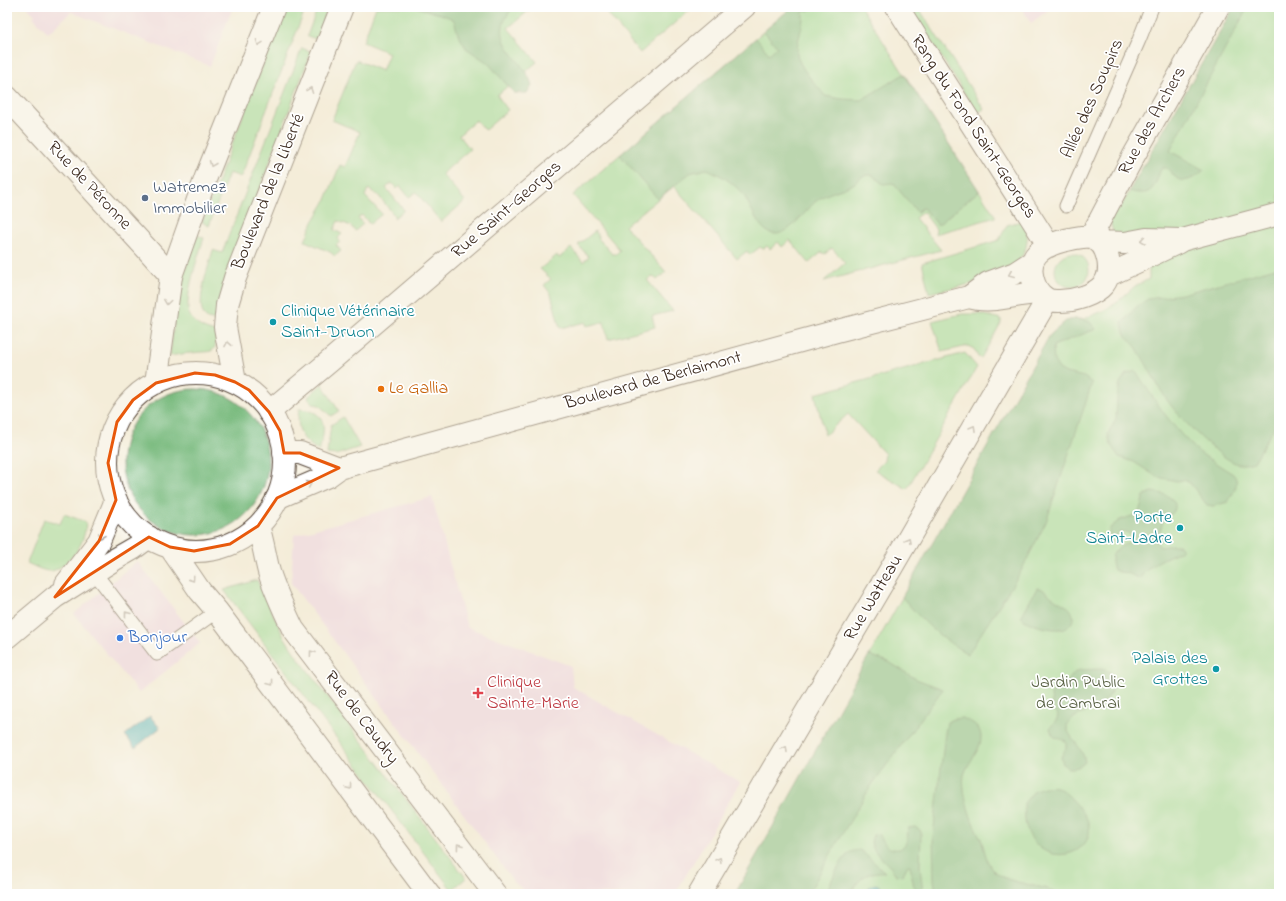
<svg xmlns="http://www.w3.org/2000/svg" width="1286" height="901" font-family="'Indie Flower',sans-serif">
<rect width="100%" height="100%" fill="#fff"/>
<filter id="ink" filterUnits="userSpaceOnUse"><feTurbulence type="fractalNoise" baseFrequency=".025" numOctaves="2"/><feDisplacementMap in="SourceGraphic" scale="8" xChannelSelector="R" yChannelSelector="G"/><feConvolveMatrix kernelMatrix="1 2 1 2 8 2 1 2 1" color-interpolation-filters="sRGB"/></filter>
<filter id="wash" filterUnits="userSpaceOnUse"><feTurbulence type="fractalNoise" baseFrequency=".012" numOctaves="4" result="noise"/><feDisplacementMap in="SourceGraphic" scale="16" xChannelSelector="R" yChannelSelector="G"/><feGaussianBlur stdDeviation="0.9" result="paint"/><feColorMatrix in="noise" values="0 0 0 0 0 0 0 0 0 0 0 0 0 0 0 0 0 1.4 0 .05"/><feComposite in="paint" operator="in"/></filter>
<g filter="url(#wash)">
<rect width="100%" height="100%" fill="#f4edd9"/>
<!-- built -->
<path fill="#eed0e7" d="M 27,7 L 233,7 L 210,66 L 71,12 L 48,33 L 33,17 L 35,15 Z
M 1021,7 L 1052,7 L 1031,23 Z
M 432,497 L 467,627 L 571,666 L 573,687 L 740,782 L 675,894 L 526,894 L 520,887 L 515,883 L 291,583 L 294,535 Z
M 137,561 L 200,643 L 139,693 L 74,614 Z"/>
<!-- green -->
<path fill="#95da93" stroke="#688258" d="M 285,7 L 306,7 L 241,177 L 229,173 L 209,226 L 202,222 Z
M 318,7 L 328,7 L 316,39 L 307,36 Z
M 376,7 L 533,7 L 508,28 L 537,62 L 497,95 L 508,110 L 485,130 L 476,120 L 459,135 L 470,149 L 442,174 L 465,201 L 441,222 L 416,192 L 409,197 L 400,186 L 397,189 L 392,183 L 386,188 L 404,210 L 394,218 L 394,215 L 378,195 L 368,189 L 365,196 L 382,214 L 370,224 L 362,215 L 358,218 L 363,224 L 355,231 L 351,226 L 338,221 L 334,230 L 342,234 L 338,238 L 340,242 L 336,245 L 341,251 L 335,256 L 330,252 L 305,241 L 313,222 L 325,202 L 340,165 L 345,167 L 360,132 L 332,120 L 356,60 L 382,71 L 389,53 L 363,42 Z
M 602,7 L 693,7 L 640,53 Z
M 792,7 L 861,7 L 996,217 L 935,234 L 936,229 L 923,212 L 915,218 L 941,250 L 824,281 L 845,263 L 832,248 L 825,254 L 822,252 L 809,263 L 790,240 L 782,247 L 778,242 L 770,249 L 767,246 L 763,249 L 760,247 L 750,255 L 747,251 L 737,259 L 674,186 L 625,226 L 666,272 L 657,280 L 653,276 L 647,280 L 673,311 L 652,316 L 655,327 L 608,339 L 604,322 L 586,326 L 586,322 L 560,328 L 551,294 L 544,285 L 551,279 L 540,269 L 557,255 L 559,258 L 571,248 L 583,262 L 589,257 L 578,245 L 595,231 L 598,235 L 598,238 L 612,254 L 616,254 L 620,250 L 573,195 Z
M 1234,7 L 1279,7 L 1279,894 L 735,894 L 1050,335 L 1066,321 L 1075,319 L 1083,319 L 1103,311 L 1116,303 L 1135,286 L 1149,279 L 1149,265 L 1113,232 L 1110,221 L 1115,208 L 1119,210 Z
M 920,10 L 984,109 L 977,113 L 914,14 Z
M 302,48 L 311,52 L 225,282 L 217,321 L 207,319 C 205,317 203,314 202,311 C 198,296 209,265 213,250 L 222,253 Z
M 1021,221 C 1026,225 1028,234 1027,241 C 1025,279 958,286 929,293 L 922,263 L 996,241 L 999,240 L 1007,225 Z
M 197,235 L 204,238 C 199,253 182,303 190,316 C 196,326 206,330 216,332 C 217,357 211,350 192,353 C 185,353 177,355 170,356 L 178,290 Z
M1055 270a17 17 0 1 1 34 0a17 17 0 1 1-34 0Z
M 962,314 L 981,314 L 1001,319 L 1001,323 L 984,353 L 981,358 L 978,357 L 974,349 L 968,346 L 942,352 L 932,321 Z
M 965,353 L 977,367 L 907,489 L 875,470 L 884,461 L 885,454 L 848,414 L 825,435 L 815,394 Z
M 322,384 L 339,411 L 331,416 L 319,405 L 313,404 L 308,397 Z
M 299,409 C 328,411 326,428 319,451 C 301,440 296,430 299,409 Z
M 343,417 L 360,447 L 336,455 L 327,454 L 331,425 Z
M 64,514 L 86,522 C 85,540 78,554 63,565 C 60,567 56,570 52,571 C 44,572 34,566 27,563 L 44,519 L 60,524 Z
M 257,580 L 283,635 L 296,655 L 466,878 L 452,890 L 224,590 Z"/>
<!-- forest -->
<path fill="#78ba7d" stroke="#5a724e" d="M 417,7 L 514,7 C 483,40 523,56 532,85 L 527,93 L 514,93 L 488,63 L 466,48 L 458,34 L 454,20 C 443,13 429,12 417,7 Z
M 792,7 L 824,7 L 812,9 L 803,12 C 804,26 797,39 797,52 C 797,66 817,85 825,96 L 842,99 L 861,100 L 904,74 L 979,191 L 938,225 L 923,208 L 917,212 L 893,183 L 883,184 L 872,175 C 870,175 866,175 863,176 C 860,178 857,182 853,184 C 841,191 826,192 815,202 C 806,211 797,223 787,230 C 761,247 753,206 742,193 C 731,181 721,175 707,169 L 690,173 L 658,199 L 620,155 L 756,38 L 769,54 L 777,47 L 764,31 Z
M 1234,7 L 1248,7 L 1170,151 L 1204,170 C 1197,176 1185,186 1175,177 C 1172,174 1170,170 1166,168 L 1162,168 C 1159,172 1159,175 1157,180 C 1151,195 1143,195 1129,191 Z
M 1279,267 L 1279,419 L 1254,462 C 1249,463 1244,465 1239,464 C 1222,462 1177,415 1167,400 C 1156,384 1148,366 1138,350 C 1135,344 1130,341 1126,336 C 1123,332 1123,327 1122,322 L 1125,320 L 1136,307 L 1148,299 L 1182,294 Z
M 1075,319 L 1089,321 L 1096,329 L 1053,346 L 1054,361 L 1059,369 L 1066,373 L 1084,377 L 1092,383 L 1086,402 L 1046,522 L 1020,573 L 968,654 C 942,640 921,620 902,597 L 1050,335 L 1066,321 Z
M 1136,371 C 1154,400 1173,429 1199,452 C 1210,460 1222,467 1233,474 C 1241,483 1233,493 1228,502 L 1213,506 L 1207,505 L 1190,483 L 1184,480 L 1177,481 L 1157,477 L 1134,462 L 1119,457 L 1114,450 L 1110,443 L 1108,434 L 1116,419 L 1117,398 L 1120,383 L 1126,374 Z
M122 462a73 73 0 1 1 146 0a73 73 0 1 1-146 0Z
M 1151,492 C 1161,492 1180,498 1174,511 C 1172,515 1167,516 1164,519 L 1157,539 L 1157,543 L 1160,547 L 1172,545 L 1180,545 L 1182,551 C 1165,557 1150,564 1139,579 L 1128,573 L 1119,572 L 1114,570 C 1108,552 1116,550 1129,542 L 1131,536 L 1129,533 L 1122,531 L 1114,537 L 1110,535 L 1109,531 L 1111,527 L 1120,520 L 1135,515 L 1139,512 L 1144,496 Z
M 1037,588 C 1045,588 1048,595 1055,599 C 1059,602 1064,604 1068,607 C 1077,615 1074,627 1061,629 C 1050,630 1028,625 1021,617 Z
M 869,655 L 889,662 L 916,679 L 943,689 L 871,786 L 838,841 L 808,894 L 735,894 Z
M 1102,669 L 1111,672 C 1112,677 1114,683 1113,688 C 1109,709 1069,713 1067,726 C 1066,735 1084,748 1085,762 C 1079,768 1075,768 1067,768 L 1063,764 L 1061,757 L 1066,748 L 1066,741 C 1057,737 1053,740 1050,728 L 1057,719 L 1058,715 L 1052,703 L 1051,695 L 1053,690 L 1065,684 L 1074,673 L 1080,670 Z
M 962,718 C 970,721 980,725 981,736 C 982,750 968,761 964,775 C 961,787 969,813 974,825 C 976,830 979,834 981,839 C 985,850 986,864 995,872 C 1010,885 1042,884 1061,894 L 936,894 L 934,880 L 933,837 L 945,733 L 947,722 L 954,719 Z
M 1044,787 C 1048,787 1053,786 1056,787 C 1064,790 1072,799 1077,805 C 1116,845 1052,876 1030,836 C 1024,826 1025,814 1024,803 L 1035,790 Z
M 915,827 L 920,830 L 921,833 L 920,866 L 923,894 L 914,894 L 914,888 L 910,865 L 908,865 L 902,876 L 896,875 C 889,862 873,855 871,842 L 873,835 L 878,834 C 886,843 886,851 900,849 C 909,843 907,836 908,828 Z
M 860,850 L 885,872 C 866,871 859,879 850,894 L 826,894 C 831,882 838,864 848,854 C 851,851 855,851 860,850 Z"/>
<!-- water -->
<path fill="#3babb8" stroke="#3b6a6b" d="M 150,716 L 160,728 L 135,748 L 125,735 Z
M 876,884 L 880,886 L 882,894 L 865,894 C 867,888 870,885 876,884 Z"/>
</g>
<g filter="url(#ink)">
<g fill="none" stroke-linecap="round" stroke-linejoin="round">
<defs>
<path id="service" d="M 1066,206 L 1139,40 L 1152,7
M 94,572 L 157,654 L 217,611"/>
<path id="minor" d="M 897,7 L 1049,246
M 7,97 L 146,248 L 171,276
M 1082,237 C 1085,237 1089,236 1091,237 C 1108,242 1114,271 1104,284 C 1094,296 1073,301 1059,301 C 1055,301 1050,301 1047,299 C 1033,292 1026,266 1037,254 C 1047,243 1068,239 1082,237 Z
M 1091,237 L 1133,157 L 1218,7
M 1099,242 L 1125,243 L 1146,239 L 1181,240
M 1109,275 L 1177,243 L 1182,240 L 1279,214
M 969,297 C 992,304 1015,294 1038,293
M 269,412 L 330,361 L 744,7
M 284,453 L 300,453 L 339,468
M 277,498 L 328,476 L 339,468 L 837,331 L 969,297 L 988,283 L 1015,273 L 1032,262
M 699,894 L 889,572 L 1047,300"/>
<path id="tertiary" d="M 66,584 L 99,541 L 116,500
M 7,637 L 55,597 L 115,559 L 134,548 L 149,537"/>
<path id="secondary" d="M107 462a89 89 0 1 1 178 0a89 89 0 1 1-178 0Z
M 235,382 L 225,327 L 227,305 L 235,278 L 342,7
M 156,383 L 171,276 L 206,177 L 274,7
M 258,526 C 263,541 265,557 269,572 C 275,591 284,610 293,629 L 495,894
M 170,547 L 200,591 L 217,611 L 429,894"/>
</defs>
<!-- service casing -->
<use href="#service" stroke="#57473a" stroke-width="15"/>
<!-- minor casing -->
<use href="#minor" stroke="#57473a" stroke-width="24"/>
<!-- tertiary casing -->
<use href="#tertiary" stroke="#57473a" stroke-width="24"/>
<!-- secondary casing -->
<use href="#secondary" stroke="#57473a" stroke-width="24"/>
<!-- service -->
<use href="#service" stroke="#fff" stroke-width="13"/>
<!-- minor -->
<use href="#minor" stroke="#fff" stroke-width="22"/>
<!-- tertiary -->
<use href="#tertiary" stroke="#fff" stroke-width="22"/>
<!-- secondary -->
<use href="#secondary" stroke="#fff" stroke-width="22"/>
</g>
<!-- one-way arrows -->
<defs><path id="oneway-chevron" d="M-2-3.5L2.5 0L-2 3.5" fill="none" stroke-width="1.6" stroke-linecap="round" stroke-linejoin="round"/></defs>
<g stroke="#a79f9a">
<use href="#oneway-chevron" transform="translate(259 43) rotate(111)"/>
<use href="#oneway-chevron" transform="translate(310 90) rotate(-69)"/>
<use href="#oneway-chevron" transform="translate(212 164) rotate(112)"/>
<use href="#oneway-chevron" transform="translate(1143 240) rotate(172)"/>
<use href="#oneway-chevron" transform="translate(1011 274) rotate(157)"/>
<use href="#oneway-chevron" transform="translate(167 302) rotate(98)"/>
<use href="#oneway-chevron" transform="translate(228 344) rotate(-100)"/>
<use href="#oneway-chevron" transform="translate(973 428) rotate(-60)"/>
<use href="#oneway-chevron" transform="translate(309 484) rotate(-24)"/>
<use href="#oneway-chevron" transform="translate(101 536) rotate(114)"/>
<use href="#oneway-chevron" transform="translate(908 540) rotate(-60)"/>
<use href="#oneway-chevron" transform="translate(192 579) rotate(56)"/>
<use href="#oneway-chevron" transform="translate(127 614) rotate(-128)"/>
<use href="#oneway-chevron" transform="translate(312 653) rotate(-127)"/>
<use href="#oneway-chevron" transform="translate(271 683) rotate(53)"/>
<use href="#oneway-chevron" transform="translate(785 749) rotate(-59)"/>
<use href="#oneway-chevron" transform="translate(349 787) rotate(53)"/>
<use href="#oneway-chevron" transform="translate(459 846) rotate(-127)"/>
<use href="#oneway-chevron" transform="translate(719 860) rotate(-59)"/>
</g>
</g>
<!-- marked area -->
<path d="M0 0H1286V901H0ZM 195,373 L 215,375 L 235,382 L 249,390 L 269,412 L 280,431 L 284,453 L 300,453 L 339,468 L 277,498 L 258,526 L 230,544 L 194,551 L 170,547 L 149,537 L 55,597 L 99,541 L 116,500 L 108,463 L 117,422 L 133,400 L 156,383 Z" fill="#f4edd9" fill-opacity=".55" fill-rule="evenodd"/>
<path fill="none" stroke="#e8590c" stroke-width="3" stroke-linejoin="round" d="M 195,373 L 215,375 L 235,382 L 249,390 L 269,412 L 280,431 L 284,453 L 300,453 L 339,468 L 277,498 L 258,526 L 230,544 L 194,551 L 170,547 L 149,537 L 55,597 L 99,541 L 116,500 L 108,463 L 117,422 L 133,400 L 156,383 Z"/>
<!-- markers -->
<circle fill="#5c6f8a" stroke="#fff" stroke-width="1.5" cx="145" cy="198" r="4"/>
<g fill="#0f9aa8" stroke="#fff" stroke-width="1.5">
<circle cx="273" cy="322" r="4"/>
<circle cx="1180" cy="528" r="4"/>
<circle cx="1216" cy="669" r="4"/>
</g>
<circle fill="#e8710a" stroke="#fff" stroke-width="1.5" cx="381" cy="389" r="4"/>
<circle fill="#3f7fe0" stroke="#fff" stroke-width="1.5" cx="120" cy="638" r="4"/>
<path fill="#e0444e" stroke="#fff" stroke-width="1.5" d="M476 687h4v4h4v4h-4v4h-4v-4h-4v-4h4z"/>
<g text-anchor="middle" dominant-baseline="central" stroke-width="3.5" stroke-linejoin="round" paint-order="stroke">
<!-- street labels -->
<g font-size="18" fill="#3b2a1e" stroke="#fff">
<text transform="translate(1093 99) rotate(-66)">Allée des Soupirs</text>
<text transform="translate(1153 121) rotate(-61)">Rue des Archers</text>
<text transform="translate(973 127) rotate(57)">Rang du Fond Saint-Georges</text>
<text transform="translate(89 186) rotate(47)">Rue de Péronne</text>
<text transform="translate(269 192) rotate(-68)">Boulevard de la Liberté</text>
<text transform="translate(507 210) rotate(-41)">Rue Saint-Georges</text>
<text transform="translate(653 381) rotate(-15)">Boulevard de Berlaimont</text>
<text transform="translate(874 598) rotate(-59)">Rue Watteau</text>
<text transform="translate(361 718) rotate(53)">Rue de Caudry</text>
</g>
<!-- service labels -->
<g font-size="18" fill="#4e5e75" stroke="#fff" text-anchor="start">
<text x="153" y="188">Watremez<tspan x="153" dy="21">Immobilier</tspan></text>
</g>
<!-- culture labels -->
<g font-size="18" fill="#0d838f" stroke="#fff" text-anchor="end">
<text x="281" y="312" text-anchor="start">Clinique Vétérinaire<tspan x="281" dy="21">Saint-Druon</tspan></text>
<text x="1172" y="518">Porte<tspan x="1172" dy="21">Saint-Ladre</tspan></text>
<text x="1208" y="659">Palais des<tspan x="1208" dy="21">Grottes</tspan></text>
</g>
<!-- food labels -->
<g font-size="18" fill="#c56008" stroke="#fff" text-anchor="start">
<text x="389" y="389">Le Gallia</text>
</g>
<!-- shop labels -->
<g font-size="18" fill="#366cbe" stroke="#fff" text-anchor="start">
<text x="128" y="638">Bonjour</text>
</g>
<!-- health labels -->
<g font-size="18" fill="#be3a42" stroke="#fff" text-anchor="start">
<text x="487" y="683">Clinique<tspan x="487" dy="21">Sainte-Marie</tspan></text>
</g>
<!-- park labels -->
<g font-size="18" fill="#565f41" stroke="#fff">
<text x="1078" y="683">Jardin Public<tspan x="1078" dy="21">de Cambrai</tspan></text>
</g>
</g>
<!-- margin -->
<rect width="1286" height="901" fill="none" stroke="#fff" stroke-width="24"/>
</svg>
